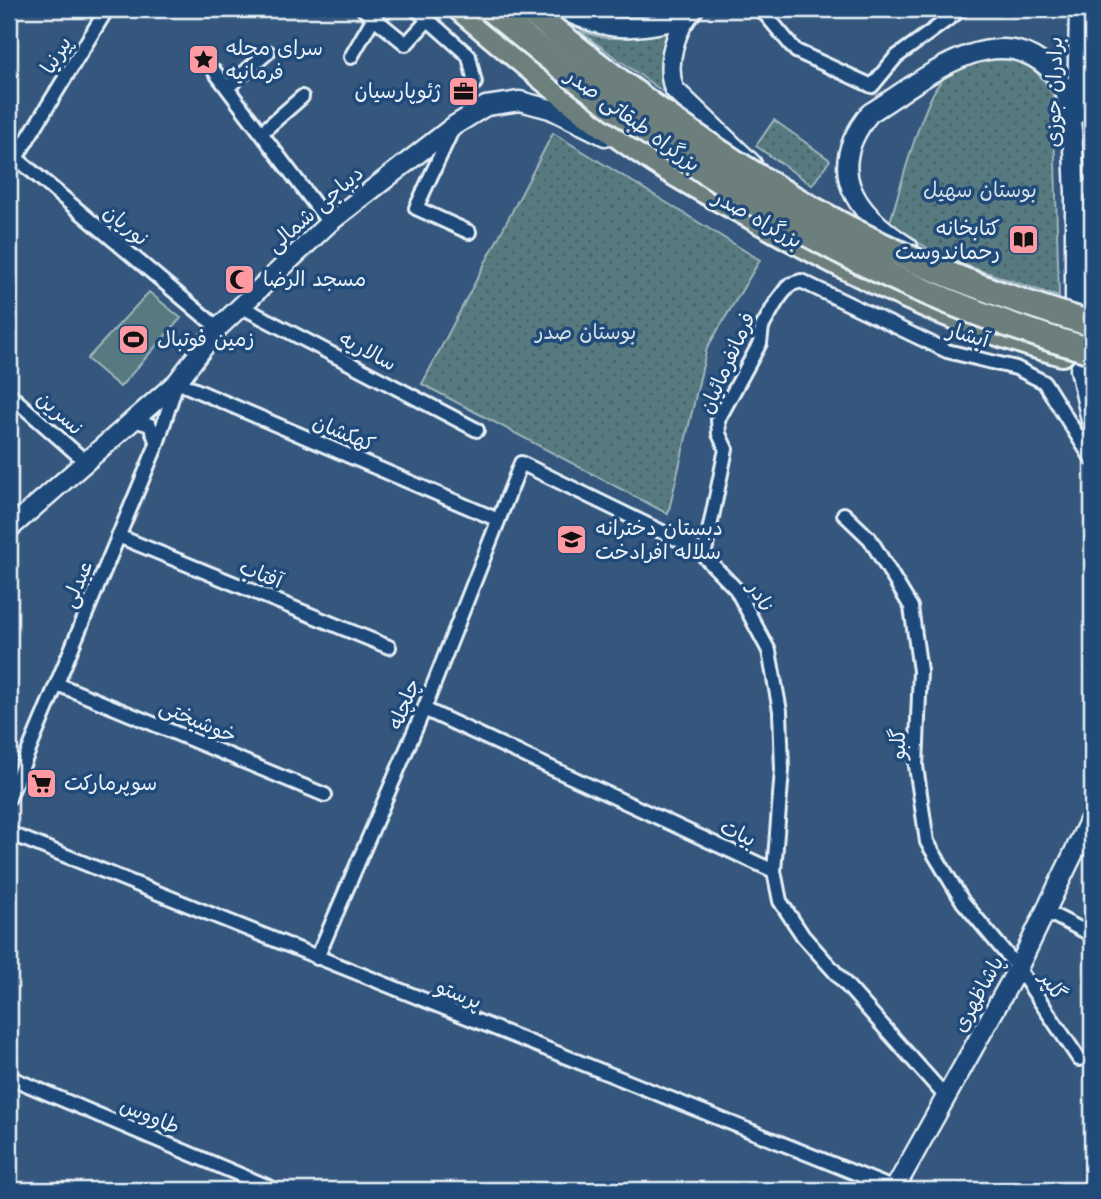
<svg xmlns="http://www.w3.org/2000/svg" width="1101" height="1199" font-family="'Comic Neue','Playpen Sans Arabic',sans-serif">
<defs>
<pattern id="grass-dots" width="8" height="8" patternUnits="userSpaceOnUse" patternTransform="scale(1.75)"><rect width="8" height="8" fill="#577a7f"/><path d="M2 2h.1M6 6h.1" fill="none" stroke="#4e6164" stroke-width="1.8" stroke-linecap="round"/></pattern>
</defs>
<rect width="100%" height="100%" fill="#35577e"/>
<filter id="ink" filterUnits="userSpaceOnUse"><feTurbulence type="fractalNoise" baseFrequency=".0143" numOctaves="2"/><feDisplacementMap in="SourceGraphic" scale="14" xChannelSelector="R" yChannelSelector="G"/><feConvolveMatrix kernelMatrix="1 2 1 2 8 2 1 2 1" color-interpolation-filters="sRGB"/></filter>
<g filter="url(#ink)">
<!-- grass -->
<path fill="url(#grass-dots)" stroke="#a0b6bc" stroke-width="2" d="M 674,26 C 661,50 656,69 666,94 L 579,31 L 605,38 L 629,38 Z
M 1001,56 C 1027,62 1040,71 1053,95 L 1059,297 L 944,258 L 889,225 C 899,194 923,95 945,77 C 961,63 981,59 1001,56 Z
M 774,120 L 830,160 L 812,185 L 756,146 Z
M 553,133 L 760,260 L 707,348 L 668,514 L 422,384 Z"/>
<!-- garden -->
<path fill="#577a7f" stroke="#a0b6bc" stroke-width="2" d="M 149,292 L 181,318 L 120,387 L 87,359 Z"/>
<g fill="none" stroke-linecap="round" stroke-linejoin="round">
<defs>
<path id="street" d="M 363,9 L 406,44 L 428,20
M 416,9 L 469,56 L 475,83
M 592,9 L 613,23
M 761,9 L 796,51 L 872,86 L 896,57 L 962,9
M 351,57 L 374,17
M 215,72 L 329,223
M 227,88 L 268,52
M 453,128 L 416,208 L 469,232
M 261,133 L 302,97
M 9,152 L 218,328
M 16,158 L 107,9
M 1075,191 L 1092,186
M 240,306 L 477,430
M 9,394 L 85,461
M 131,419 L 150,425 L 156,441
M 844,514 L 870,539 L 911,607 L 920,671 L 916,766 L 927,842 L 963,902 L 1018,968 L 1079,1059
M 118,536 L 389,647
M 704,556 L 726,449 L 719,434 L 718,420 L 760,343 L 762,327 L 777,301 L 789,285 L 801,281 L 947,351 L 1016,368 L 1044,382 L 1092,459
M 57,684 L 325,795
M 424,709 L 774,871
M 9,798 L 157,444 L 177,382 L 496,519
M 9,833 L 895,1189
M 1047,912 L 1092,935
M 317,958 L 424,709 L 521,463 L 697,549 L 736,589 L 769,651 L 780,711 L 782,770 L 774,871 L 780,901 L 803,936 L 946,1097
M 9,1077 L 276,1190"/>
<path id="secondary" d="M 561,9 C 612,33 630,30 684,19
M 694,9 C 675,28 665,64 674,89 L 752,164
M 1077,114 L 1079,9
M 908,247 C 855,213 823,170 870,113 C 918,84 986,22 1041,62 C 1053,71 1061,80 1066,95 C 1074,119 1073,165 1075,191
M 1075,301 L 1075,180
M 1080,369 L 1092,425
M 9,529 L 177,382 L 218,328 L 329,223 L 455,125 L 486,106 L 520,101 L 550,109 L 605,136
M 894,1190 L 1018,968 L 1092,815"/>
<path id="highway" d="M 461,9 C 521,60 582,112 648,156 C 682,180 721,199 758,220 C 855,274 954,324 1062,353"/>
</defs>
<!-- street casing -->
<use href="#street" stroke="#e8f1f8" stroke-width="18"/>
<!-- secondary casing -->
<use href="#secondary" stroke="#e8f1f8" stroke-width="23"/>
<!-- highway casing -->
<use href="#highway" stroke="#e8f1f8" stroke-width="30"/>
<!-- street -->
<use href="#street" stroke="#1f4a7a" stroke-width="12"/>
<!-- secondary -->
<use href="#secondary" stroke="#1f4a7a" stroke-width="18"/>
<!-- highway -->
<use href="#highway" stroke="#6c7f7c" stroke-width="24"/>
<defs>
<path id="highway-bridge" d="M 490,9 C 675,164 857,285 1092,351
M 528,9 C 634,97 750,181 875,242 C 945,276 1018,302 1092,324"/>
</defs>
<!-- highway-bridge casing -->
<use href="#highway-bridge" stroke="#e8f1f8" stroke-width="30" stroke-linecap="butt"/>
<!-- highway-bridge -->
<use href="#highway-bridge" stroke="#6c7f7c" stroke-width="24"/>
</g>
</g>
<!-- icons -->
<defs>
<symbol id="sight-square" viewBox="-11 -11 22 22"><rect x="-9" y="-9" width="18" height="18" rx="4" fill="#ff9aa2" stroke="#1f4a7a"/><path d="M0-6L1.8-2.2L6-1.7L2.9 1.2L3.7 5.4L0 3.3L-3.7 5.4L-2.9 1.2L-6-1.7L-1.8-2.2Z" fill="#111"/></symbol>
<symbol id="office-square" viewBox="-11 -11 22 22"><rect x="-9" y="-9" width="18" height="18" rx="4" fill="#ff9aa2" stroke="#1f4a7a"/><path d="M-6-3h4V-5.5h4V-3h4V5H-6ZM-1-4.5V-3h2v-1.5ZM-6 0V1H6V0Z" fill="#111"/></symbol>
<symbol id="library-square" viewBox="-11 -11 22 22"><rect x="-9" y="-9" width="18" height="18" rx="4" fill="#ff9aa2" stroke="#1f4a7a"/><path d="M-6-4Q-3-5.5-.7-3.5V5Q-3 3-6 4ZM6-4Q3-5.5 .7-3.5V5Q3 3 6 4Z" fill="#111"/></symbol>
<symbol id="mosque-square" viewBox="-11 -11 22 22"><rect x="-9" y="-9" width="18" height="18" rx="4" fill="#ff9aa2" stroke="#1f4a7a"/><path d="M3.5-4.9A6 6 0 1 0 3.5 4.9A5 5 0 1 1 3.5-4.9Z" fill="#111"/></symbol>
<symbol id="stadium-square" viewBox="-11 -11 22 22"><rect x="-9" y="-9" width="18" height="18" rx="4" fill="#ff9aa2" stroke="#1f4a7a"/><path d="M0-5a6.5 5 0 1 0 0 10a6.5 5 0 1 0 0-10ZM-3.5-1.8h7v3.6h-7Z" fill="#111"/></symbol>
<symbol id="school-square" viewBox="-11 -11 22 22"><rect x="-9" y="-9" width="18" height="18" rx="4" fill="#ff9aa2" stroke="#1f4a7a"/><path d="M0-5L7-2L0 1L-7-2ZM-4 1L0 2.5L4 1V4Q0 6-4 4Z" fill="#111"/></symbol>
<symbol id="supermarket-square" viewBox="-11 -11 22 22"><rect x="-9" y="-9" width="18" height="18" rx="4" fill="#ff9aa2" stroke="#1f4a7a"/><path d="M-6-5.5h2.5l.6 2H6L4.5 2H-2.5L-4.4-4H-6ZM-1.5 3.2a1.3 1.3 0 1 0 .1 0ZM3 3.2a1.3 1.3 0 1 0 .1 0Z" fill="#111"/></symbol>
</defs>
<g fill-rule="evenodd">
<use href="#sight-square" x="186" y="42" width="35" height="35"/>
<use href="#office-square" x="446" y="74" width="35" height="35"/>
<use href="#library-square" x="1006" y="222" width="35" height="35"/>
<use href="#mosque-square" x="222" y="262" width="35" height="35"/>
<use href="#stadium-square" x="116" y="322" width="35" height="35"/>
<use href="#school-square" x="554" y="522" width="35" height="35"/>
<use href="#supermarket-square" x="24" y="766" width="35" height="35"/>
</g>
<g text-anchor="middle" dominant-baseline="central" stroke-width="7" stroke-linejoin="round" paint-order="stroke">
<!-- poi labels -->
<g font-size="21" fill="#e8f1f8" stroke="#1f4a7a" text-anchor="start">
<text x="226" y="48">سرای محله<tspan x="226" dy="24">فرمانیه</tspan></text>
<text x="441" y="91" text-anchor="end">ژئوپارسیان</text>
<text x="1000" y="228" text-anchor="end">کتابخانه<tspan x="1000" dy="24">رحماندوست</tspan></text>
<text x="263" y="279">مسجد الرضا</text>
<text x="157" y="339">زمین فوتبال</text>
<text x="595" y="528">دبستان دخترانه<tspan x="595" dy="24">سلاله افرادخت</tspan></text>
<text x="64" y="783">سوپرمارکت</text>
</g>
<!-- street labels -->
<g font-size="21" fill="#e8f1f8" stroke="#1f4a7a">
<text transform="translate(56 55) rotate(-59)">پیرنیا</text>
<text transform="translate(1054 92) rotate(-89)">برادران جوزی</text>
<text transform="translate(633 120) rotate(36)">بزرگراه طبقاتی صدر</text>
<text transform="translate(315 209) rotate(-41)">دیباجی شمالی</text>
<text transform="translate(758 219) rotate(29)">بزرگراه صدر</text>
<text transform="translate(126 225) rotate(40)">نوریان</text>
<text transform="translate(968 335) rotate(16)">آبشار</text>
<text transform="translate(368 351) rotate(28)">سالاریه</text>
<text transform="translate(727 363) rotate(-66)">فرمانفرمائیان</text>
<text transform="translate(60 413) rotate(42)">نسرین</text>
<text transform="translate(344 433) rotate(23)">کهکشان</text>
<text transform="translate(261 574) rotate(22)">آفتاب</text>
<text transform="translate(77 584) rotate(-67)">عبدلی</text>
<text transform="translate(761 597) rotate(60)">نادر</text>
<text transform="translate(404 704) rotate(-68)">چلچله</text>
<text transform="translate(198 721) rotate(23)">خوشبختی</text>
<text transform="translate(898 744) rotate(-89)">گلبو</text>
<text transform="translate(738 833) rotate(25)">بیات</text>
<text transform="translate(1053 986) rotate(56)">گلپر</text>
<text transform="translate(459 994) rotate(22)">پرستو</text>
<text transform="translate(978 994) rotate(-61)">پاشاظهری</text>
<text transform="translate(150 1116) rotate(23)">طاووس</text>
</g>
<!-- park labels -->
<g font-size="21" fill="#d2dfe6" stroke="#1f4a7a">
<text x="980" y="190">بوستان سهیل</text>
<text x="586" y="332">بوستان صدر</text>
</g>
</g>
<!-- margin -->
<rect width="1101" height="1199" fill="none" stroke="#1f4a7a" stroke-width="35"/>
<rect x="18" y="18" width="1066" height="1164" fill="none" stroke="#e8f1f8" stroke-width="2.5" filter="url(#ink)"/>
</svg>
